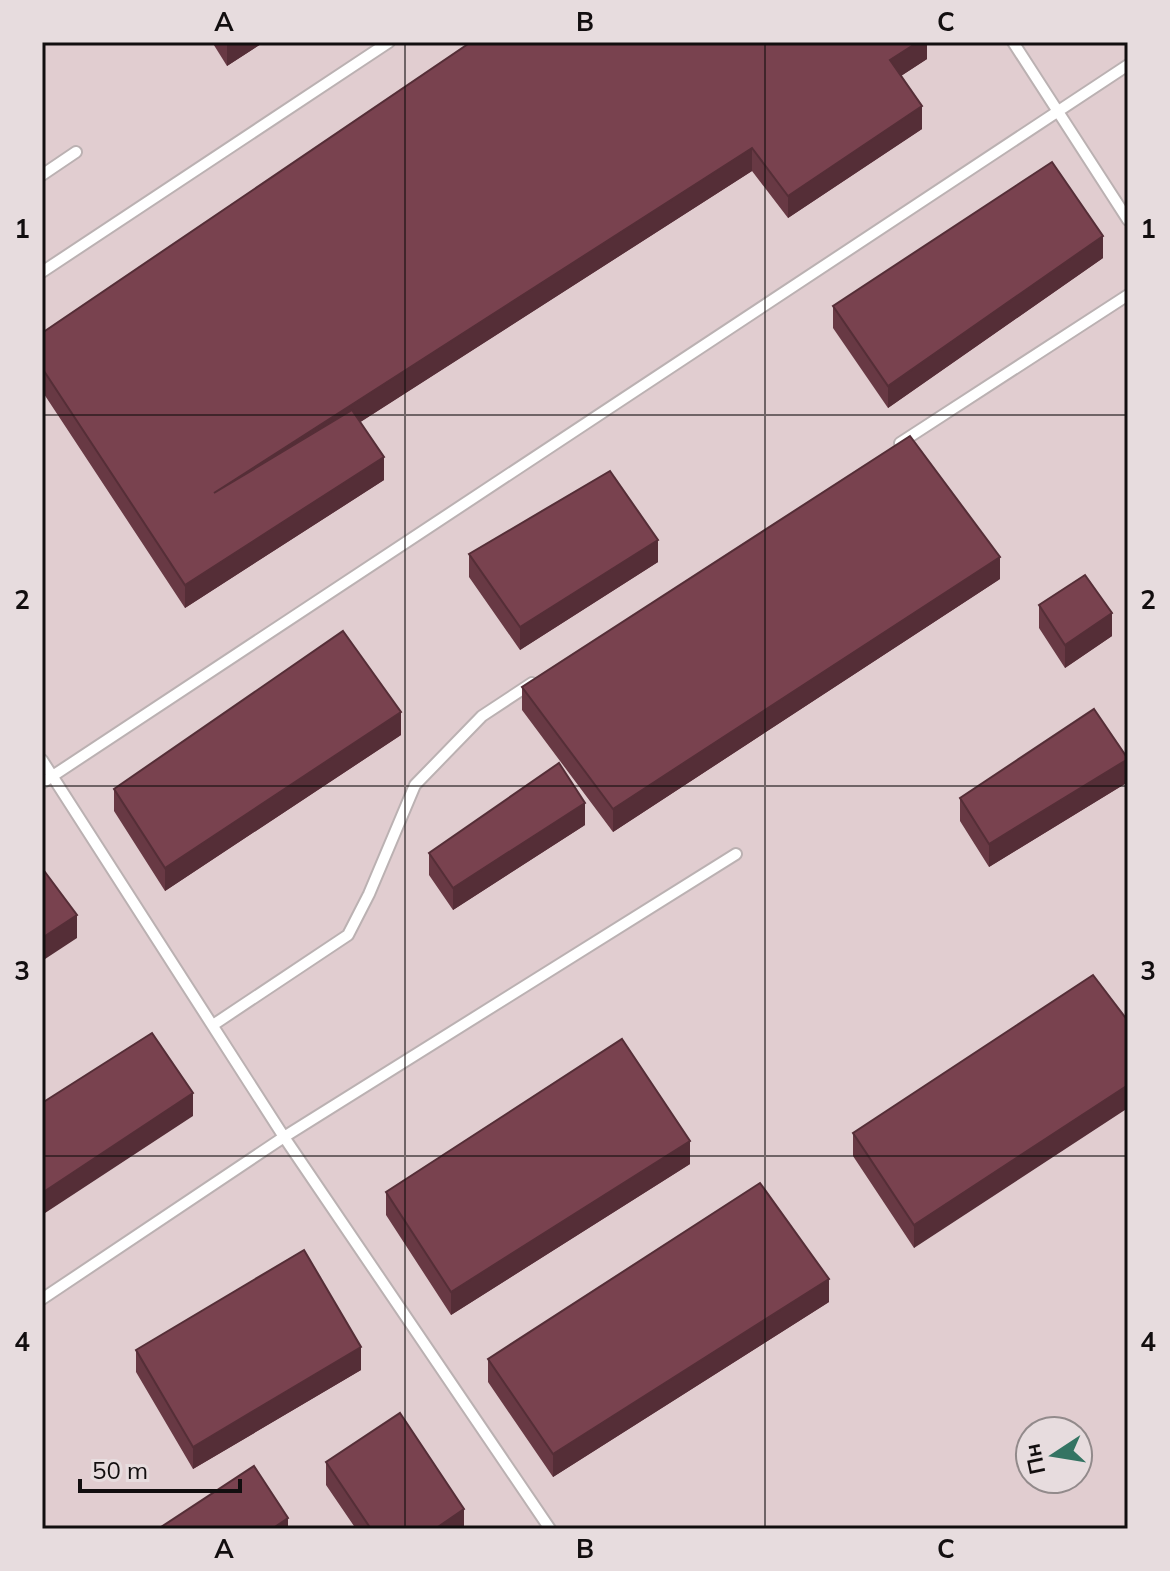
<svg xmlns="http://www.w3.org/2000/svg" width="1170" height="1571" font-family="Mulish,sans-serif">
<rect width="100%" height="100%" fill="#e7dcde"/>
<!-- built -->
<path fill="#e1cdd0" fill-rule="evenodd" d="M 42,42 L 1128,42 L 1128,1529 L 42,1529 ZM 1030,1431 L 1078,1431 L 1078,1479 L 1030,1479 Z"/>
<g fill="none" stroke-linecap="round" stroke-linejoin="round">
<defs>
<path id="service" d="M 1013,42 L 1128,220
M 42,175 L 76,152
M 42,272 L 389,42
M 900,443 L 1128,295
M 42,760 L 284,1137 L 550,1529
M 42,783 L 1128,65
M 213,1025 L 348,935 L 369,894 L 415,785 L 482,716 L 532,683
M 42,1299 L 284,1137 L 736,854"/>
</defs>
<!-- service casing -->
<use href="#service" stroke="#bbb1b2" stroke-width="14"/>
<!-- service -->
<use href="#service" stroke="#fff" stroke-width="10"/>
</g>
<!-- wall -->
<path fill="#683944" d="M 212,42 L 264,42 L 227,66 Z
M 927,42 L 927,59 L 901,76 L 922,129 L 788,218 L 752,171 L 360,422 L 384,480 L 185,608 L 42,391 L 42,333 Z
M 1103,258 L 888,408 L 833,328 L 833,306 Z
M 469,554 L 658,562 L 520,650 L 469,577 Z
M 1000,579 L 613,832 L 522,710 L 522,687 Z
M 1039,605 L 1112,636 L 1065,668 L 1039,628 Z
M 401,735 L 165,891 L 114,811 L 114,789 Z
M 1128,782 L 989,867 L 960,821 L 960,798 Z
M 585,825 L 453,910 L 429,875 L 429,853 Z
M 1093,975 L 914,1248 L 853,1156 L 853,1133 Z
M 690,1164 L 451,1315 L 386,1215 L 386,1192 Z
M 829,1302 L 553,1477 L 488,1382 L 488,1359 Z
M 136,1350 L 361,1370 L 193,1469 L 136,1372 Z
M 326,1462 L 464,1529 L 356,1529 L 326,1485 Z"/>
<!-- shaded-wall -->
<path fill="#552e37" d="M 229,42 L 264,42 L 227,66 L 227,43 Z
M 918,42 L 927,42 L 927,59 L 890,83 L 890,60 Z
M 922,106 L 922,129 L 788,218 L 788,196 Z
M 752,148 L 752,171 L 214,516 L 214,493 Z
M 1103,236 L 1103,258 L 888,408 L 888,386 Z
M 384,457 L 384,480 L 185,608 L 185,585 Z
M 658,540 L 658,562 L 520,650 L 520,627 Z
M 45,556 L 45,586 L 42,589 L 42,559 Z
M 1000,557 L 1000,579 L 613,832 L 613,809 Z
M 1112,613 L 1112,636 L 1065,668 L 1065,645 Z
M 401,712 L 401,735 L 165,891 L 165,868 Z
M 1128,759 L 1128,782 L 989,867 L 989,844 Z
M 585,803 L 585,825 L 453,910 L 453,888 Z
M 77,915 L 77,938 L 42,961 L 42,938 Z
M 1128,1085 L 1128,1108 L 914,1248 L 914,1225 Z
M 193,1093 L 193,1116 L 42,1215 L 42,1193 Z
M 690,1141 L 690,1164 L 451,1315 L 451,1292 Z
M 829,1279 L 829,1302 L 553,1477 L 553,1454 Z
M 361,1347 L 361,1370 L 193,1469 L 193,1447 Z
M 464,1509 L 464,1529 L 435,1529 Z
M 288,1518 L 288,1529 L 272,1529 Z"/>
<!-- building -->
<path fill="#79424f" stroke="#552e37" stroke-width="2" d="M 471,42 L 918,42 L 890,60 L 922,106 L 788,196 L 752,148 L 214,493 L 352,410 L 384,457 L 185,585 L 42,368 L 42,333 Z
M 1052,162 L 1103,236 L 888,386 L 833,306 Z
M 910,436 L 1000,557 L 613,809 L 522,687 Z
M 610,471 L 658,540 L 520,627 L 469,554 Z
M 1085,575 L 1112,613 L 1065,645 L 1039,605 Z
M 343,631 L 401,712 L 165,868 L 114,789 Z
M 1094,709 L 1128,759 L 989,844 L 960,798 Z
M 559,763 L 585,803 L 453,888 L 429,853 Z
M 42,868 L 77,915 L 42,938 Z
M 1093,975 L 1128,1021 L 1128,1085 L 914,1225 L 853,1133 Z
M 152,1033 L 193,1093 L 42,1193 L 42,1103 Z
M 622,1039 L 690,1141 L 451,1292 L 386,1192 Z
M 760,1183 L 829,1279 L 553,1454 L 488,1359 Z
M 304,1250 L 361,1347 L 193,1447 L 136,1350 Z
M 400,1413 L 464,1509 L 435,1529 L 371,1529 L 326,1462 Z
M 254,1466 L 288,1518 L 272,1529 L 158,1529 Z"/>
<!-- grid -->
<path fill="none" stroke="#120e0f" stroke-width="2" stroke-opacity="0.55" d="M 405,42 L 405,1529M 765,42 L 765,1529M 42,415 L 1128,415M 42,786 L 1128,786M 42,1156 L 1128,1156"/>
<!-- border -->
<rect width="1170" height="1571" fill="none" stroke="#e7dcde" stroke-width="88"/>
<!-- north arrow -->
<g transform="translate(1054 1455) rotate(258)"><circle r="38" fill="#e7dcde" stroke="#928a8b" stroke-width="2"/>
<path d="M0-6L14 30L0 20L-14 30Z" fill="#347463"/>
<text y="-12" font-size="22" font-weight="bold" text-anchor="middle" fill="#120e0f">Пн</text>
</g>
<!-- scale -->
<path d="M80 1479v12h160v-12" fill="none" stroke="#120e0f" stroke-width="4"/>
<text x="92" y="1479" font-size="24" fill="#120e0f" stroke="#e7dcde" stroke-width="6" paint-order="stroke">50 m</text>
<rect x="44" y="44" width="1082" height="1483" fill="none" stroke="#120e0f" stroke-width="3"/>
<g font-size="26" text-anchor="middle" font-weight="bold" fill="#120e0f">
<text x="224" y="31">A</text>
<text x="585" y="31">B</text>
<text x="946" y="31">C</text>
<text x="22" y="238">1</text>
<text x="1148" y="238">1</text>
<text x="22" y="609">2</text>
<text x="1148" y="609">2</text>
<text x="22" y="980">3</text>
<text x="1148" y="980">3</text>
<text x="22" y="1351">4</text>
<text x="1148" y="1351">4</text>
<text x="224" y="1558">A</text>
<text x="585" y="1558">B</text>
<text x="946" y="1558">C</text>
</g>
</svg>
